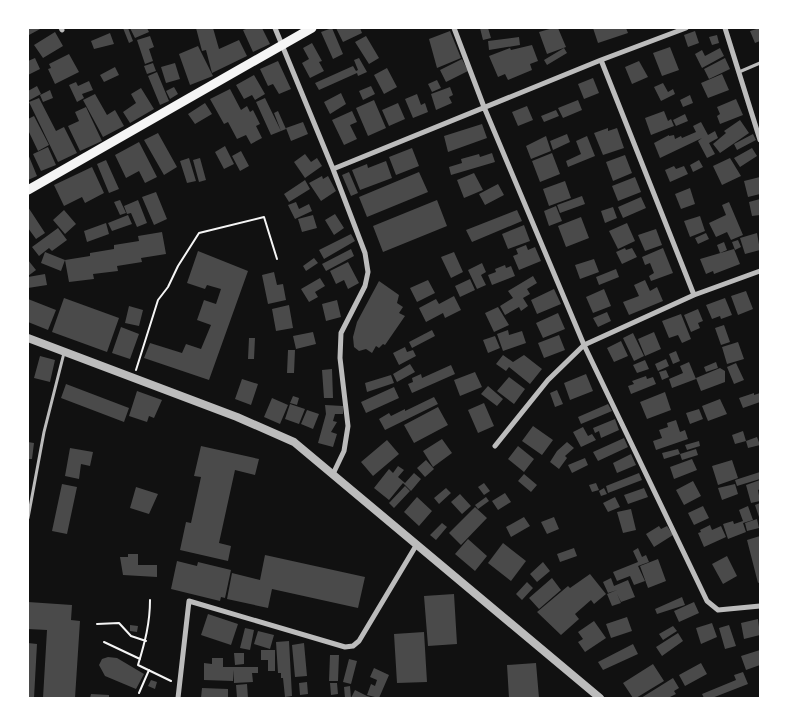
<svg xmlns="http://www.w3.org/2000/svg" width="788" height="726" font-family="'Libre Baskerville',serif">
<rect width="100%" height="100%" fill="#111"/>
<!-- building -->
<path fill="#4a4a4a" d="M 28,28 L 42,28 L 29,35 Z
M 123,28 L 128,28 L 133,41 L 129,43 Z
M 130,28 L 147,28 L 149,32 L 135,38 Z
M 196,28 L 213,28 L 219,49 L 239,40 L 247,56 L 212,73 L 206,50 L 202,51 Z
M 249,28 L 262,28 L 270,44 L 253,52 L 243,30 Z
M 332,28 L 343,54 L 333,59 L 321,32 Z
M 336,28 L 360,28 L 362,33 L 343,42 Z
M 480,28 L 488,28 L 491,38 L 483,40 Z
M 553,28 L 558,28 L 566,47 L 547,54 L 539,32 Z
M 593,28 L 626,28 L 628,33 L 598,43 Z
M 760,28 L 760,41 L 755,43 L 750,31 Z
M 450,31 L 461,58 L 437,68 L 429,39 Z
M 695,31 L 699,43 L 688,47 L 684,35 Z
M 55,32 L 63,46 L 43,58 L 34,45 Z
M 110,33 L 114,44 L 94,49 L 91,41 Z
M 717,35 L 719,43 L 712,45 L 709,37 Z
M 150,36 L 154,47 L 149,49 L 153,61 L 145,64 L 137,40 Z
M 366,36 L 379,58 L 369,64 L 355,42 Z
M 519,37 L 520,45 L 489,50 L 488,41 Z
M 312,43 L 322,61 L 319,62 L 324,71 L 310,78 L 302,63 L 309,59 L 303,48 Z
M 532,45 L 538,61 L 530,64 L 532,70 L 508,80 L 505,74 L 498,77 L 489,56 L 510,48 L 511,50 Z
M 198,46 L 213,76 L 190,85 L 179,54 Z
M 670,47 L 679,70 L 662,76 L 653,53 Z
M 564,48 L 567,53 L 547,65 L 544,60 Z
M 720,48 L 724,56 L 702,68 L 695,54 L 702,50 L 705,56 Z
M 69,54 L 79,72 L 55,84 L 48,69 L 51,68 L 49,64 Z
M 35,58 L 40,69 L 28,75 L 28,61 Z
M 359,58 L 367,72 L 358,76 L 357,73 L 319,90 L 315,83 L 353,66 L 356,71 L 358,70 L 354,60 Z
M 725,58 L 730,69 L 709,79 L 704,69 Z
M 462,59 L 468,71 L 446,82 L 440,70 Z
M 278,61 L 291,89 L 279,94 L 273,84 L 268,86 L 260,69 Z
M 639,61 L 648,77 L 632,84 L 625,67 Z
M 153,63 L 156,71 L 147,74 L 144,66 Z
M 175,63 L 180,79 L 166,83 L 161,67 Z
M 115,67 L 119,75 L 104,82 L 100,75 Z
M 387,68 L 397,87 L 384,94 L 374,75 Z
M 157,72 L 169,101 L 160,105 L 148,76 Z
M 722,74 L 729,90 L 708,98 L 701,83 Z
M 254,75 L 265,94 L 255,100 L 252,95 L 244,99 L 236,85 Z
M 593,78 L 599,93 L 584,99 L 578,84 Z
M 437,80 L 441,88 L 432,92 L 428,84 Z
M 89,81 L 93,90 L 82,94 L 84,98 L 77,102 L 69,85 L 76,82 L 78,86 Z
M 663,83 L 668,92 L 673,89 L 675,94 L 661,101 L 654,87 Z
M 37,86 L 41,94 L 28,101 L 28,91 Z
M 371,86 L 375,94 L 363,100 L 359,91 Z
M 174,87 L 178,94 L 170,99 L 166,91 Z
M 450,87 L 453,95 L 449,97 L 452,103 L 436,110 L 431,94 Z
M 141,88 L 154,109 L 130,123 L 123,112 L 136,103 L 131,94 Z
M 230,89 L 241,110 L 247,106 L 250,112 L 253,110 L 260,124 L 256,126 L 262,138 L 251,144 L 246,135 L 237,139 L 228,122 L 224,124 L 210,99 Z
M 50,90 L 53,98 L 43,102 L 40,95 Z
M 341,93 L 346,104 L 330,114 L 324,102 Z
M 95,94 L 107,115 L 115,110 L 124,126 L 103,137 L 83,100 Z
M 417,94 L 421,105 L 425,103 L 428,112 L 413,118 L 405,99 Z
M 690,95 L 693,103 L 683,107 L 680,100 Z
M 39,98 L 56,131 L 64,127 L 77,153 L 58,162 L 29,102 Z
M 265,98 L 281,131 L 271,135 L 256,102 Z
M 736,99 L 743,115 L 720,124 L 717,116 L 720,114 L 717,107 Z
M 374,100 L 386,128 L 368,136 L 356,108 Z
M 578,100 L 582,110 L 563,118 L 558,108 Z
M 205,103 L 212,114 L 195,124 L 188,114 Z
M 398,103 L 405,119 L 389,126 L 382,110 Z
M 527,106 L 533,120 L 518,126 L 512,112 Z
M 86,107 L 102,141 L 80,151 L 68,126 L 79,121 L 75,112 Z
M 556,110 L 559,116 L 544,122 L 541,116 Z
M 278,111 L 286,129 L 281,131 L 274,113 Z
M 352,111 L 357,122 L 350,125 L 357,139 L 344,145 L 332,120 Z
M 664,111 L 668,121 L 671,119 L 674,126 L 651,135 L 645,118 Z
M 685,114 L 688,121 L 676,126 L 673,120 Z
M 34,116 L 49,145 L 38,151 L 28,130 L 28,119 Z
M 740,120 L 749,133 L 720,153 L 713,144 L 726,133 L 724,131 Z
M 303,122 L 308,134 L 291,141 L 286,128 Z
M 701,122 L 708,135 L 715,131 L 718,138 L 709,143 L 715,154 L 707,158 L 698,141 L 702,138 L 660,158 L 654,143 L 669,135 L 669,136 L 674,135 L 675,139 L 681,136 L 682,138 L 696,132 L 693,126 Z
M 482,124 L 487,138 L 448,152 L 444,136 Z
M 608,128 L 608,131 L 617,128 L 624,148 L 603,155 L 594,133 Z
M 158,133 L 177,167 L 164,175 L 144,140 Z
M 567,134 L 570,142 L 553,150 L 550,141 Z
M 753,134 L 756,140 L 737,150 L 734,144 Z
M 546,136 L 551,151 L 531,159 L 526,146 Z
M 587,136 L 595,156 L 568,167 L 566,161 L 581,154 L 576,141 Z
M 139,142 L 157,177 L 145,183 L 139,171 L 126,178 L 115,155 Z
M 225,146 L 234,164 L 224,169 L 215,152 Z
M 48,147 L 56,165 L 41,171 L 33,154 Z
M 412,148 L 419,166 L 396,175 L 389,157 Z
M 752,148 L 757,156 L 740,167 L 734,158 Z
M 241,151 L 249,166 L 240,171 L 232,156 Z
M 492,153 L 495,162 L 451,175 L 449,167 L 462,163 L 461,159 L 479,154 L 480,157 Z
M 552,153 L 560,174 L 540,182 L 532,161 Z
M 28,154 L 37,176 L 28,180 Z
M 305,154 L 311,162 L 317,158 L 322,166 L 305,178 L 294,162 Z
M 625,155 L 632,173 L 613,181 L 606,162 Z
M 189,158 L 196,181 L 187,183 L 180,161 Z
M 200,158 L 206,180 L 199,182 L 193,160 Z
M 730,158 L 741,176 L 722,185 L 713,166 Z
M 106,160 L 119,189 L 109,193 L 97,164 Z
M 699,160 L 703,167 L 693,172 L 690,165 Z
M 386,161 L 392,178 L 360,190 L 352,170 L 367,164 L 368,168 Z
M 674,166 L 676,169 L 684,166 L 688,174 L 670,182 L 665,170 Z
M 92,167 L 104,193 L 85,203 L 82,197 L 64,206 L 54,185 Z
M 349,172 L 358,193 L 351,196 L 342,175 Z
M 419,172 L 428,192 L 367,217 L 359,197 Z
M 474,173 L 483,190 L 464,198 L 457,180 Z
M 322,176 L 323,179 L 328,176 L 336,191 L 321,201 L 309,183 Z
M 635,177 L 641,192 L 618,201 L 612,186 Z
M 760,177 L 760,194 L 748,197 L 744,181 Z
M 305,180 L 310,189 L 289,202 L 284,194 Z
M 565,181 L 571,198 L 549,206 L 543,189 Z
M 498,184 L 504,195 L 485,205 L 479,194 Z
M 690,188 L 695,204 L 681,209 L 675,194 Z
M 156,192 L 167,219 L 154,225 L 142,197 Z
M 582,196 L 585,204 L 560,213 L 557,205 Z
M 641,197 L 646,208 L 623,218 L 618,207 Z
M 760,199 L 760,215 L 752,216 L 749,202 Z
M 120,200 L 126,213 L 120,215 L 114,202 Z
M 138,200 L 147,223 L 137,227 L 131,213 L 127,214 L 124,206 Z
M 437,200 L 447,226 L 383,252 L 373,226 Z
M 296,202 L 299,209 L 309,204 L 312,211 L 295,219 L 288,205 Z
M 729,202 L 743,235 L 731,240 L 727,232 L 716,237 L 709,223 L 726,215 L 722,205 Z
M 556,206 L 562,221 L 549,226 L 544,211 Z
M 28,207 L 45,233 L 36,239 L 28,228 Z
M 613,207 L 617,218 L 605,223 L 601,211 Z
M 64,210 L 76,224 L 65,234 L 53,220 Z
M 517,210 L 522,221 L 472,242 L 466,230 Z
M 335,214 L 344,228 L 334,235 L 325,220 Z
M 128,215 L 132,224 L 112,231 L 108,223 Z
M 313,215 L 317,228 L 302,232 L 298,219 Z
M 700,216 L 705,231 L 690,237 L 684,221 Z
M 581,217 L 589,238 L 566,247 L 558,226 Z
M 106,223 L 109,234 L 87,242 L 84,231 Z
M 627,223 L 635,241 L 618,249 L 609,231 Z
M 524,225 L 530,241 L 508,249 L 502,234 Z
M 58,228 L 67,240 L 52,251 L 49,248 L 39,256 L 32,247 Z
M 656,229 L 662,245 L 645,251 L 638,235 Z
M 162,232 L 166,254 L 141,258 L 142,262 L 117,266 L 118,271 L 93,274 L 94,279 L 69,282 L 65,260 L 90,256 L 90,253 L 114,249 L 114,245 L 139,241 L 138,236 Z
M 706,233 L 709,239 L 698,244 L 695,238 Z
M 757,233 L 760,250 L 745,254 L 740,238 Z
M 351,234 L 355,241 L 324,259 L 319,250 Z
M 738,240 L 741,247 L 735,250 L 732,242 Z
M 724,242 L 727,250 L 720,253 L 717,245 Z
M 526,245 L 528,250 L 535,247 L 541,261 L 519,270 L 513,256 L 518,254 L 516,249 Z
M 625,248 L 626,250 L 632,248 L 637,257 L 622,264 L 616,252 Z
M 663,248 L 673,273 L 651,281 L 649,276 L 654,273 L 650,263 L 645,265 L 642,257 Z
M 351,249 L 354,256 L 326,271 L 322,264 Z
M 734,249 L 740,264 L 714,274 L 713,271 L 706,274 L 700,259 Z
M 198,251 L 248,271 L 209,380 L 144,358 L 150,343 L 182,353 L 186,344 L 201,349 L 211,325 L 197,320 L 204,300 L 216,304 L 221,289 L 207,285 L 205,289 L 187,283 Z
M 45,252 L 65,260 L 61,271 L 41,263 Z
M 454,252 L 463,272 L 451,278 L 441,257 Z
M 314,258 L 318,263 L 306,271 L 303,266 Z
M 594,259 L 599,272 L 580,279 L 575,265 Z
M 28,260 L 36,270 L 28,276 Z
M 348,262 L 359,283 L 348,289 L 344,280 L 336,284 L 330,271 Z
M 482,263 L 486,272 L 481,275 L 486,285 L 477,289 L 468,270 Z
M 505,265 L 506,268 L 511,266 L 515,276 L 492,285 L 488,275 L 496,272 L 495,269 Z
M 616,269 L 619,277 L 599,285 L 596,277 Z
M 274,272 L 277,285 L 283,284 L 286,300 L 268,304 L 262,275 Z
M 45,274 L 47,285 L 28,288 L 28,277 Z
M 533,276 L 537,283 L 527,289 L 530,294 L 523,298 L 528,306 L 521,311 L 519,307 L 505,315 L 500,306 L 513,298 L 508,291 Z
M 320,278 L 325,286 L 315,292 L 318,297 L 309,302 L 301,289 Z
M 470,279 L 475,290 L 460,297 L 455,286 Z
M 428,280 L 435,293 L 417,302 L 410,288 Z
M 645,280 L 650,291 L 657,287 L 663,301 L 629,315 L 623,302 L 639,296 L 634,285 Z
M 379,281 L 399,295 L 397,303 L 403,307 L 399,313 L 405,316 L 385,345 L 383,344 L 379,348 L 376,346 L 372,353 L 366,349 L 359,351 L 354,347 L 353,337 L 357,322 Z
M 554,289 L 561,304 L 537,314 L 531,300 Z
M 604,289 L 611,306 L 593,313 L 586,297 Z
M 746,291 L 753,309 L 738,315 L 731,296 Z
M 454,296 L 461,310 L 445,318 L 443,313 L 426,322 L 419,308 L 436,299 L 439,304 Z
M 64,298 L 119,318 L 107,352 L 52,332 Z
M 725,298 L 732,315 L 721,319 L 720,316 L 712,319 L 706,305 Z
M 28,299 L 56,310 L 48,330 L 28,322 Z
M 337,300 L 341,317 L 326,321 L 322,304 Z
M 289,305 L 293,328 L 276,331 L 272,309 Z
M 129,306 L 143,310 L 139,326 L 125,323 Z
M 498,307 L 509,325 L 494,332 L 485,313 Z
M 698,309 L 703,321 L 698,323 L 700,328 L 691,332 L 684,315 Z
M 607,312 L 611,321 L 598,327 L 593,318 Z
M 558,313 L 565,329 L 543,338 L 536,323 Z
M 681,314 L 691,339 L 682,343 L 678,335 L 669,338 L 662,321 Z
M 724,325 L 730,342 L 721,345 L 715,328 Z
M 121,327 L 139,334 L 130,359 L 112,353 Z
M 432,330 L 435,336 L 412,348 L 409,342 Z
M 508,330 L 509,335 L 522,331 L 526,343 L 503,351 L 497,334 Z
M 313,332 L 316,344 L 296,349 L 293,336 Z
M 654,332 L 661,349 L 645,356 L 638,339 Z
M 633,333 L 644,356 L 634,361 L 623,338 Z
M 559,335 L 565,350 L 544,358 L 538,343 Z
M 495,336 L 500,348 L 488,353 L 483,340 Z
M 249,338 L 255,338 L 254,359 L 248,359 Z
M 621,341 L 628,356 L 614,362 L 607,348 Z
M 738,342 L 744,359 L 727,364 L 722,347 Z
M 405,347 L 407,352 L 413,350 L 416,356 L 399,365 L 393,353 Z
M 288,350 L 295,350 L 294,373 L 287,373 Z
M 676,351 L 680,361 L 673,364 L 669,354 Z
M 503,355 L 513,362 L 524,355 L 542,369 L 530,384 L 509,367 L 506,371 L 496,364 Z
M 40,356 L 55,360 L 50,382 L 34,378 Z
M 666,359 L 669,366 L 658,371 L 655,364 Z
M 645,360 L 649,369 L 637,373 L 633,365 Z
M 689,362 L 696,379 L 672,388 L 669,379 L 683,373 L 680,366 Z
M 716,362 L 718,368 L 706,372 L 704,367 Z
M 736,363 L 744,380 L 734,384 L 727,367 Z
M 410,364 L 415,372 L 397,382 L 393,374 Z
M 451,365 L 455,374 L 412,393 L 408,384 L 413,382 L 412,378 L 421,374 L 422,378 Z
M 720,368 L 725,371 L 725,382 L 701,391 L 696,378 Z
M 332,369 L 333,398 L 324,398 L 322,370 Z
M 666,370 L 669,377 L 662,380 L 659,372 Z
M 475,372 L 482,387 L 460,396 L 454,380 Z
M 586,374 L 593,391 L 570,400 L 564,383 Z
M 391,375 L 394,383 L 367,392 L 365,383 Z
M 646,376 L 647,379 L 653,377 L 656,384 L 631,394 L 628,386 L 634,384 L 632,381 Z
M 509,377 L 525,389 L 514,404 L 497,391 Z
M 242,379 L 258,384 L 251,405 L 235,399 Z
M 66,384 L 129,408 L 124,422 L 61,398 Z
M 488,386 L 503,399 L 497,406 L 481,394 Z
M 394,387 L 399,398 L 366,413 L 361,402 Z
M 557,390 L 563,404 L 555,407 L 550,393 Z
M 137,391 L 162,400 L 154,418 L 149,416 L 147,422 L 129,416 Z
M 665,392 L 671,410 L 647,419 L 640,402 Z
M 754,393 L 754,395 L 760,393 L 760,402 L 743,408 L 739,398 Z
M 293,396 L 299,398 L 297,405 L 290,403 Z
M 434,397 L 438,404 L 385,430 L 379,419 L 389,413 L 391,416 L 405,409 L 405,411 Z
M 272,398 L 288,405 L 280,424 L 264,417 Z
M 720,399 L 727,414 L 708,421 L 702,406 Z
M 484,403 L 494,426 L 478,433 L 468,410 Z
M 290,404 L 305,409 L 299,424 L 285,419 Z
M 608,404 L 612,411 L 581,424 L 578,417 Z
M 325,405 L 343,406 L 343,414 L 335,414 L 333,421 L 337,422 L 331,432 L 337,434 L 333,447 L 318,443 L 326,414 Z
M 438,407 L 448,425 L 414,443 L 404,425 Z
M 699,409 L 703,419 L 690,424 L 686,413 Z
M 307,410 L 319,414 L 313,429 L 301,424 Z
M 615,419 L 619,430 L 601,438 L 599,431 L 595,433 L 593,428 Z
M 676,420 L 680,432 L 685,430 L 688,439 L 656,450 L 653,441 L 674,434 L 662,438 L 659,430 L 668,427 L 667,423 Z
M 533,426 L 553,440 L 542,455 L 522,441 Z
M 583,427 L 588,436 L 592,434 L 596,440 L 581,447 L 573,432 Z
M 743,431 L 746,441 L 735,444 L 732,435 Z
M 757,437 L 760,445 L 748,448 L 746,441 Z
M 624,438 L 628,447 L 598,461 L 593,452 Z
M 442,439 L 452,453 L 433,467 L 423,451 Z
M 387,440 L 399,454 L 373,476 L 361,462 Z
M 699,441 L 700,446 L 687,450 L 685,445 Z
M 28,442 L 34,443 L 32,459 L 28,459 Z
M 567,442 L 574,448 L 565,456 L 567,458 L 559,469 L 550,462 L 557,451 L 563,455 L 557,451 Z
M 201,446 L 259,459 L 255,475 L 235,470 L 219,543 L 231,546 L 228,561 L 180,550 L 186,522 L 191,523 L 201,477 L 194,476 Z
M 518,446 L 534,459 L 524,472 L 508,459 Z
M 70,448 L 93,452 L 90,466 L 81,464 L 79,479 L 65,476 Z
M 678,449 L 680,454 L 664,459 L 662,453 Z
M 696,449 L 698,455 L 682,460 L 680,454 Z
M 631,454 L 636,465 L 617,473 L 613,463 Z
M 585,458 L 588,465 L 572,473 L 568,465 Z
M 692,459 L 697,470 L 674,479 L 670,467 Z
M 426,460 L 434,469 L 425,477 L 417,468 Z
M 732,460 L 738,478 L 718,485 L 712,466 Z
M 398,466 L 404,470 L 398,477 L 405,483 L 414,473 L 421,479 L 411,491 L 403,483 L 389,500 L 374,488 L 389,469 L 393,473 Z
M 760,472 L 760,479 L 737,486 L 735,480 Z
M 639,473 L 642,480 L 608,493 L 606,486 Z
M 524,474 L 537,485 L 531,492 L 518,481 Z
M 760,480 L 760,489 L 758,490 L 760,501 L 751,503 L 746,485 Z
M 693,481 L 701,496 L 684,505 L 676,490 Z
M 484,483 L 490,491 L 484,495 L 478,487 Z
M 596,483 L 599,490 L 592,492 L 589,485 Z
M 62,484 L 77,487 L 67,534 L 52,531 Z
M 735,484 L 738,494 L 722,500 L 718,488 Z
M 405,486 L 410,491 L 394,508 L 389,503 Z
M 136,487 L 158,494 L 149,514 L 130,508 Z
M 446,488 L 451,493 L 439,504 L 434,498 Z
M 604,488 L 607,494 L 601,496 L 599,491 Z
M 644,488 L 648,497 L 628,504 L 624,495 Z
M 505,493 L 511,502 L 498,510 L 492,501 Z
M 460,494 L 471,506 L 462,514 L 451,502 Z
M 417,497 L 432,511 L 419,526 L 404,512 Z
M 486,497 L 489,501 L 478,509 L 475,505 Z
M 615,497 L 620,507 L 608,512 L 603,503 Z
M 760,503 L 760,520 L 755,505 Z
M 703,506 L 709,518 L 694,525 L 688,513 Z
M 748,506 L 753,520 L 743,523 L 746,532 L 728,539 L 723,524 L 733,521 L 734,524 L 743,521 L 739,510 Z
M 475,507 L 487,518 L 461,545 L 449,533 Z
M 631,509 L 636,530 L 623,533 L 617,512 Z
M 524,517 L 530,526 L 511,537 L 506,527 Z
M 554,517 L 559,529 L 547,534 L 541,522 Z
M 757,519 L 759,528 L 747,531 L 745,523 Z
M 442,523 L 447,527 L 436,540 L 430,535 Z
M 710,525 L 712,530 L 721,526 L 726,537 L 704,547 L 698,533 L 701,532 L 700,530 Z
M 659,526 L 661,529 L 667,526 L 673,535 L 654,547 L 646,534 Z
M 760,536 L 760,582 L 758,583 L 747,540 Z
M 468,539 L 487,556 L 475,571 L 455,554 Z
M 503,543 L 526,561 L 511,581 L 488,563 Z
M 574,548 L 577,556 L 560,562 L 557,554 Z
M 638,548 L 642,557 L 646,555 L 649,562 L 638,566 L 645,581 L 634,585 L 630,576 L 617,581 L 613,572 L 638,562 L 633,551 Z
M 128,554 L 138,554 L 138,565 L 157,565 L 157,577 L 123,575 L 120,557 L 128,557 Z
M 265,555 L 365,577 L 358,608 L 272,589 L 268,608 L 227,599 L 232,573 L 260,580 Z
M 727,556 L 737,576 L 723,584 L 712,564 Z
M 658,559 L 666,581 L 648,588 L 640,566 Z
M 177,561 L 197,566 L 198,562 L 231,570 L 225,598 L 221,597 L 220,601 L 171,589 Z
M 543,562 L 550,571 L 537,582 L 530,574 Z
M 590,574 L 606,594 L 594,604 L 591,600 L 575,614 L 579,619 L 561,635 L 537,612 L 568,586 L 570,588 Z
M 552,578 L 561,590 L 539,609 L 529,598 Z
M 611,578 L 614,586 L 628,580 L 635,597 L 621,602 L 617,594 L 621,603 L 612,606 L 607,594 L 617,590 L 608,593 L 603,582 Z
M 527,582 L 533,588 L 522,600 L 516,594 Z
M 454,594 L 457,644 L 428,646 L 424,596 Z
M 682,597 L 685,605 L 657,614 L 655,609 Z
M 28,602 L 72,605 L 71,620 L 80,621 L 75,698 L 43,698 L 47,630 L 28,629 Z
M 694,602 L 699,613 L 679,622 L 674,611 Z
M 208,614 L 238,624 L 231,645 L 201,635 Z
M 627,617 L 632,631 L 611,638 L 606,624 Z
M 758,619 L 760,635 L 744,639 L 741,623 Z
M 594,621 L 606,638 L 585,652 L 578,642 L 583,639 L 578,632 Z
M 712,623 L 717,637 L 701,644 L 696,628 Z
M 130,625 L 138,626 L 137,632 L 130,631 Z
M 729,625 L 736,646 L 725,649 L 719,628 Z
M 673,626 L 677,631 L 663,640 L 659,634 Z
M 245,628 L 254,630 L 250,650 L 240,648 Z
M 258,631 L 274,635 L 270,649 L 254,644 Z
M 424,632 L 427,682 L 397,683 L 394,634 Z
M 678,633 L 683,641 L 662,656 L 656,647 Z
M 289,641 L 292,696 L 285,697 L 283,678 L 281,678 L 281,673 L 278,673 L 276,642 Z
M 28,643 L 37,644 L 34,698 L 28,698 Z
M 304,643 L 307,676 L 295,677 L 292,645 Z
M 633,644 L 638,654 L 603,670 L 598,662 Z
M 261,650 L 275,650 L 275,671 L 268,671 L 268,660 L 261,660 Z
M 760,650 L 760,665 L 746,670 L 741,656 Z
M 234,653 L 244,653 L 244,664 L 235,665 Z
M 330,655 L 339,655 L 338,681 L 329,681 Z
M 108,657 L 117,658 L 144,674 L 136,689 L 105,676 L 99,665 L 102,659 Z
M 212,658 L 223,658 L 223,667 L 258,667 L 258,673 L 252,673 L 253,682 L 234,683 L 234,670 L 233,681 L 204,680 L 204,663 L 212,664 Z
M 349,659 L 357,661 L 351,684 L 343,682 Z
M 536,663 L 539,698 L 509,698 L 507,665 Z
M 701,663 L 707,674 L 685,686 L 679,675 Z
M 653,664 L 664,681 L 636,698 L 633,698 L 623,683 Z
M 374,668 L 389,675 L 379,698 L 367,695 L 371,684 L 375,686 L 377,680 L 370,677 Z
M 743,672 L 748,684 L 712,698 L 704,698 L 702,694 L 736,680 L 734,675 Z
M 673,678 L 679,688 L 674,691 L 676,694 L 668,698 L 641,698 Z
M 151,680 L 157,682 L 155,689 L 148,686 Z
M 307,682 L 308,694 L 300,695 L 299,683 Z
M 330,683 L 337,683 L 338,694 L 331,695 Z
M 247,684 L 248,698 L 237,698 L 236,685 Z
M 350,686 L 351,698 L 345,698 L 344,687 Z
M 202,688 L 228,689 L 228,698 L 201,698 Z
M 355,690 L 367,696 L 374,698 L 351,698 Z
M 91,694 L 109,695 L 109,698 L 90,698 Z"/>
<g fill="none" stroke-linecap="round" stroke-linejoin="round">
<!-- path -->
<path stroke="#f5f5f5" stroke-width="2" d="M 136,370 L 158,300 L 168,287 L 178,266 L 199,233 L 264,217 L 277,259
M 150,600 C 150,623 145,642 138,665 L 171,681
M 97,624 L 119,623 L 131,636 L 146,641
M 104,642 L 140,659
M 139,693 L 149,670"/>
<!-- service -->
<path stroke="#bcbcbc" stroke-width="3" d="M 739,72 L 760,63
M 28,518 L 44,432 L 64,353"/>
<!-- minor -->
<path stroke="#bcbcbc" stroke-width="5" d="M 61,28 L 62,30
M 275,28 L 333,169 L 365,253 L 368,272 L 365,286 L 341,333 L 340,358 L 348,426 L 344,451 L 333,474
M 454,28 L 484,107 L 584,345 L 707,601 L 718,610 L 760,606
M 725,28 L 760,140
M 601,60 L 694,295
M 333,169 L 601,60 L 686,28
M 495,446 L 548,380 L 584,345 L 694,295 L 760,271
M 178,698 L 189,601 L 345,647 L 353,646 L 359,641 L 417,544"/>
<!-- tertiary -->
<path stroke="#bcbcbc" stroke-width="8" d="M 28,338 L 237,417 L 294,442 L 600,698"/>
<!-- secondary -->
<path stroke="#f5f5f5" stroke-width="9" d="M 28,190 L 312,28"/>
</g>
<!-- border -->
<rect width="788" height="726" fill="none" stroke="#ffffff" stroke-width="58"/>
</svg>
